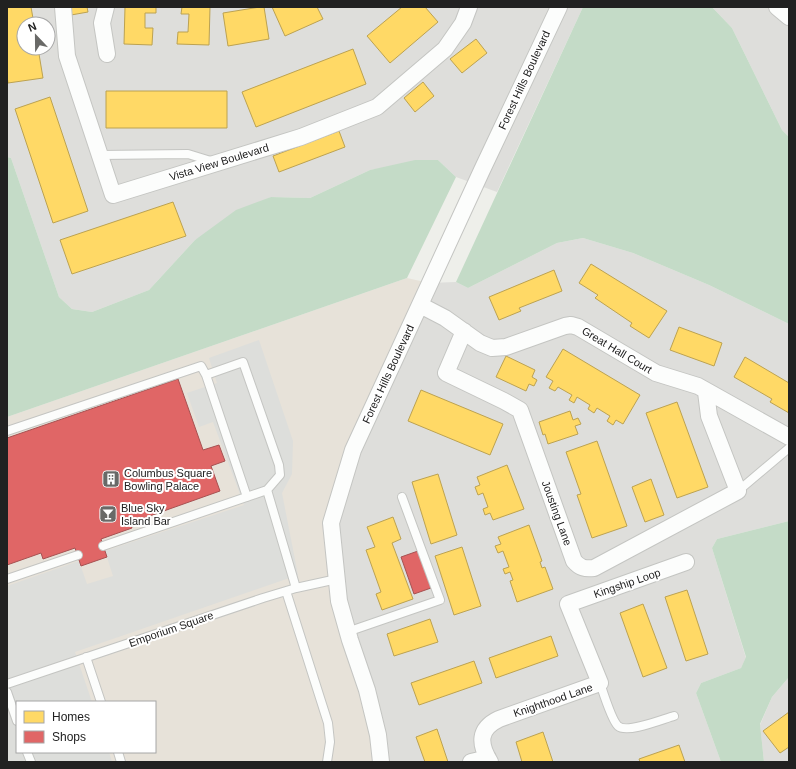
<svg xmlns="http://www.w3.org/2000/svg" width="796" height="769" font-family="Helvetica,sans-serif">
<rect width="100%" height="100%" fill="#eeefea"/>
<!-- residential -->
<path fill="#dededb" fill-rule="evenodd" d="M 7,7 L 583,7 L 497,192 L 456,177 L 438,160 L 370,170 L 310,198 L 271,197 L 195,240 L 149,290 L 92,312 L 72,309 L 59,297 L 11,158 L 7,157 ZM 24,24 L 48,24 L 48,48 L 24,48 Z
M 712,7 L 789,7 L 789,137 L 782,130 L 732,28 Z
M 583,238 L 633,253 L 709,285 L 789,324 L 789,521 L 717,539 L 712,548 L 746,658 L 741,668 L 701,683 L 696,693 L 721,762 L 380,762 L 341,619 L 332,519 L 429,283 L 456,282 L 468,288 L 557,243 Z
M 789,677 L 789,762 L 764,762 L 760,725 L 772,697 Z"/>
<!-- commercial -->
<path fill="#e7e2d9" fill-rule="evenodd" d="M 407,278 L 429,283 L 342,471 L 332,568 L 380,762 L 7,762 L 7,417 ZM 17,702 L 155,702 L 155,752 L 17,752 Z"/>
<!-- forest -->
<path fill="#c4dbc7" d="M 583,7 L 712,7 L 732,28 L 782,130 L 789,137 L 789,324 L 709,285 L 633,253 L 583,238 L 557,243 L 468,288 L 456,282 Z
M 7,157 L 11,158 L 59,297 L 72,309 L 92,312 L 149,290 L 195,240 L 236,210 L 271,197 L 310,198 L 370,170 L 415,160 L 438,160 L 456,177 L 407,278 L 7,417 Z
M 789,521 L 789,677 L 772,697 L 760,724 L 764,762 L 721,762 L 696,693 L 701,683 L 741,668 L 746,657 L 712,548 L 717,539 Z"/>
<!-- parking -->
<path fill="#dddedb" d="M 259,340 L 293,441 L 292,474 L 282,493 L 298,575 L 75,652 L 92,702 L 17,702 L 17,752 L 109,752 L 112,762 L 7,762 L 7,586 L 79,561 L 87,584 L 113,576 L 105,551 L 244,505 L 213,422 L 199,427 L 187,393 L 217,383 L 209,358 Z"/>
<!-- homes -->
<path fill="#ffd966" stroke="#bca251" d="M 7,7 L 31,7 L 34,24 L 24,24 L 24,48 L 38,48 L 43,78 L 8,83 L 7,76 Z
M 70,7 L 87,7 L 88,12 L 71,15 Z
M 125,7 L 156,7 L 156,13 L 145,13 L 145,28 L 153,28 L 152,45 L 124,44 Z
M 182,7 L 210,7 L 209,45 L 177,44 L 178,32 L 188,32 L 189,14 L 181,14 Z
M 260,7 L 264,7 L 269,39 L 228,46 L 223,13 Z
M 272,7 L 317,7 L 323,19 L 285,36 Z
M 402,7 L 425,7 L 438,22 L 390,63 L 367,36 Z
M 476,39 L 487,53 L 462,73 L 450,59 Z
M 353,49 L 366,84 L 256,127 L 242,92 Z
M 423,82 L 434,96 L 415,112 L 404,98 Z
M 106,91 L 227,91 L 227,128 L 106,128 Z
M 50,97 L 88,211 L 53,223 L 15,109 Z
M 339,131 L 345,147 L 279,172 L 273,156 Z
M 173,202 L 186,236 L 72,274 L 60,240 Z
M 591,264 L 667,311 L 649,338 L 630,326 L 632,323 L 595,298 L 598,295 L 579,283 Z
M 554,270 L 562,291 L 519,308 L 521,311 L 499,320 L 489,297 Z
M 679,327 L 722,343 L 714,366 L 670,350 Z
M 563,349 L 640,395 L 623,424 L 616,420 L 613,425 L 607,421 L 610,416 L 597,408 L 594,413 L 588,409 L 590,405 L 577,397 L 574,403 L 569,400 L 572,395 L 558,387 L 555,391 L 549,388 L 553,381 L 546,377 Z
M 506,356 L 535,370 L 532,377 L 537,380 L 534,386 L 529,384 L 526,391 L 496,377 Z
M 745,357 L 789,383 L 789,413 L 770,402 L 772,399 L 734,377 Z
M 421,390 L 503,424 L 490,455 L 408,421 Z
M 677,402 L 708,487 L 677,498 L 646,413 Z
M 570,411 L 573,420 L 578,418 L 581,424 L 575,426 L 578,434 L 548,444 L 545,434 L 543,435 L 539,422 Z
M 597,441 L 627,526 L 592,538 L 577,495 L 581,494 L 566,452 Z
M 507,465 L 524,509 L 493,520 L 490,513 L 485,515 L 483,509 L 488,507 L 483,493 L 478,495 L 475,487 L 480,485 L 477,477 Z
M 438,474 L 457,535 L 431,544 L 412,482 Z
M 651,479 L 664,515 L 645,522 L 632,487 Z
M 393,517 L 401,539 L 392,543 L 413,599 L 382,610 L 376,594 L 381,592 L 366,550 L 375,547 L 367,527 Z
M 529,525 L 542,561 L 540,562 L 542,568 L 545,567 L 553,589 L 517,602 L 510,581 L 513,580 L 510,572 L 505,574 L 503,569 L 509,567 L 503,551 L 498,553 L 495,546 L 501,544 L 498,537 Z
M 462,547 L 481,606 L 454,615 L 435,556 Z
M 687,590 L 708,654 L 686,661 L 665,597 Z
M 643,604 L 667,668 L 643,677 L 620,613 Z
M 430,619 L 438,642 L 394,656 L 387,634 Z
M 551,636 L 558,656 L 496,678 L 489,658 Z
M 474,661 L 482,683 L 419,705 L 411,683 Z
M 789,712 L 789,747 L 780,753 L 763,731 Z
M 437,729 L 448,762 L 425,762 L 416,737 Z
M 543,732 L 553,762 L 522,762 L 516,742 Z
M 679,745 L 685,762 L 640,762 L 639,759 Z"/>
<!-- shops -->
<path fill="#e06666" stroke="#a75151" d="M 178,379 L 203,450 L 219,445 L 225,461 L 211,466 L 220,491 L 130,523 L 132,528 L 101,539 L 107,557 L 81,566 L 75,548 L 43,559 L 41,553 L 7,565 L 7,438 Z
M 418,551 L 431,588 L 414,594 L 401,557 Z"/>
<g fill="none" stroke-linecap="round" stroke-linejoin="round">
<defs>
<path id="lane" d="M 100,155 L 188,154 L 214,162
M 7,431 L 201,366 L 206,375
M 738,491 L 789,448
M 247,497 L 206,375 L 243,362 L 279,465 L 280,475 L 267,490 L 296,588
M 103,546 L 267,490
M 7,579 L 78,555
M 286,591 L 328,723 L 330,742 L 327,762
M 347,632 L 440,600 L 402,497
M 86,657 L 101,702
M 600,683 C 603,692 612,721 618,726 C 627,734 663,719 674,716
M 7,684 L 263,598 L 296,588 L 337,579
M 7,692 L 17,721
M 27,752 L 31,762
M 118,752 L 121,762"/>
<path id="street" d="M 63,7 L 67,56 L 113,195 L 301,137 L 377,107 L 445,49 L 463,23 L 469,7
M 106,7 L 102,23 L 107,54
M 777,7 L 789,17
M 420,305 L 445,318 L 480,343 L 492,348 L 506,347 L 565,326 L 571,325 L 578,327 L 656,373 L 698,386 L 789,437
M 464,331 L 446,373 L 504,401 L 520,410 L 574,561 C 580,568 585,569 594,568 L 738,491 L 709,416 L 706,392
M 381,762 L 378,735 L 367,690 L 350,640 L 339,601 L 331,523 L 353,450 L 482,170 L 559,7
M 471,762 L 488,758
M 490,762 C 479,744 478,729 499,719 L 600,683 L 568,604 L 686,562"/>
</defs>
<!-- lane casing -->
<use href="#lane" stroke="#c4c5c2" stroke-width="10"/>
<!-- street casing -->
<use href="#street" stroke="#c4c5c2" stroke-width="18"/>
<!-- lane -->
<use href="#lane" stroke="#fcfdfc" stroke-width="8"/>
<!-- street -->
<use href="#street" stroke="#fcfdfc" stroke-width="16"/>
</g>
<!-- icons -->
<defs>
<symbol id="building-square" viewBox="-11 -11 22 22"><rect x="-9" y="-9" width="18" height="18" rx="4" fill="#696967" stroke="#fff"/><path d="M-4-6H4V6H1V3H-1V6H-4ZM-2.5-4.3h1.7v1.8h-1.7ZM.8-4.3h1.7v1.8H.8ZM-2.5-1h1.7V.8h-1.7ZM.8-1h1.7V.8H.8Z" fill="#fff"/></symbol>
<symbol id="bar-square" viewBox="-11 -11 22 22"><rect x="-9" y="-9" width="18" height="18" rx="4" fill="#696967" stroke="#fff"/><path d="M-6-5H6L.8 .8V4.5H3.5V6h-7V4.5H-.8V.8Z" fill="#fff"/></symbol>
</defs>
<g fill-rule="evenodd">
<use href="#building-square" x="101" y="469" width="20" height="20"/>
<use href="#bar-square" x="98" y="504" width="20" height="20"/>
</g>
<g text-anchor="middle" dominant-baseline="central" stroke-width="4" stroke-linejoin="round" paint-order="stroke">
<!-- street labels -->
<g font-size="11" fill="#212121" stroke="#fff">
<text transform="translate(524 80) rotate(-65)">Forest Hills Boulevard</text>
<text transform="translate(219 162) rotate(-17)">Vista View Boulevard</text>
<text transform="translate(617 350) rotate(31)">Great Hall Court</text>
<text transform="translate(388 374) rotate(-65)">Forest Hills Boulevard</text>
<text transform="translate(557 513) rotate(70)">Jousting Lane</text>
<text transform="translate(627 583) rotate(-19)">Kingship Loop</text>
<text transform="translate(171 629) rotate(-19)">Emporium Square</text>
<text transform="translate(553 700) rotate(-19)">Knighthood Lane</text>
</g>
<!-- poi labels -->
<g font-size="11" fill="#212121" stroke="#fff" text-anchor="start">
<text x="124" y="473">Columbus Square<tspan x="124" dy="13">Bowling Palace</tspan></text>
<text x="121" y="508">Blue Sky<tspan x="121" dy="13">Island Bar</tspan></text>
</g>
</g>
<!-- border -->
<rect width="796" height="769" fill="none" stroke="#212121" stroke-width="16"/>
<!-- legend -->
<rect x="16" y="701" width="140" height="52" fill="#ffffff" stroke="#a6a6a6"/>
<rect x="24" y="711" width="20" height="12" fill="#ffd966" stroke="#a6a6a6"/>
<text x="52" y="721" font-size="12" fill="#212121">Homes</text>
<rect x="24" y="731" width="20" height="12" fill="#e06666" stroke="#a6a6a6"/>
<text x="52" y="741" font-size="12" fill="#212121">Shops</text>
<!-- north arrow -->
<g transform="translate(36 36) rotate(338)"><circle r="19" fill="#ffffff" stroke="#a6a6a6"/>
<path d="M0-3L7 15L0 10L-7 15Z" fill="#696967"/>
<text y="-6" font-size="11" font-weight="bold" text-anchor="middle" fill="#212121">N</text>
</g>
</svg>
